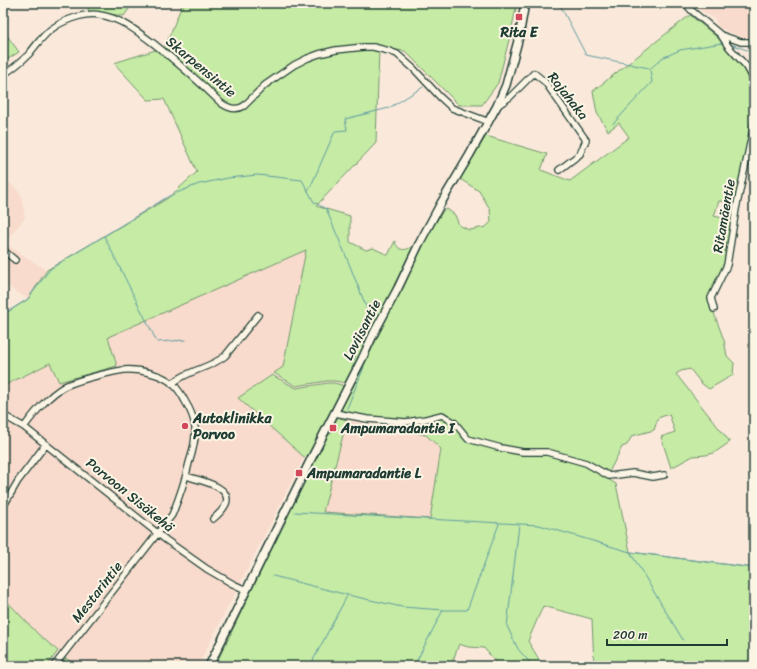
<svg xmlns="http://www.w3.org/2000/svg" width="757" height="669" font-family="Sriracha,sans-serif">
<rect width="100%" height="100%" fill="#fae9da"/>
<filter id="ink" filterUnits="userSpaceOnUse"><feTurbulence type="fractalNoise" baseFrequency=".025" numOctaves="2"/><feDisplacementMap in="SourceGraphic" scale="8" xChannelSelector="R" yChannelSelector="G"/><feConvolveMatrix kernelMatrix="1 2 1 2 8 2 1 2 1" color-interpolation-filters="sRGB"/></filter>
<g filter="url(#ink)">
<!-- built -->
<path fill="#f8dbcc" d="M 701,3 L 734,3 L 736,5 L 740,3 L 754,3 L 754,38 L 744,38 L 719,28 L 714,18 L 700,10 Z
M 3,176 L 21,194 L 25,218 L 4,243 L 47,270 L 28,299 L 3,284 Z
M 306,250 L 283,367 L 238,398 L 304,457 L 198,666 L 76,666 L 39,635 L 3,597 L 3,386 L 50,363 L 117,366 L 107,337 Z
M 347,420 L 426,435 L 441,449 L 430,520 L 323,512 Z"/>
<!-- green -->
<path fill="#c5eba5" stroke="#72946c" d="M 86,3 L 133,3 L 124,16 L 89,11 Z
M 177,3 L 517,3 L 511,32 L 498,83 L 482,105 L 459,105 L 405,51 L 379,48 L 376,143 L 316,206 L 350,216 L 350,242 L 366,250 L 373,248 L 388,255 L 395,241 C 397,251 407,252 413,245 L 414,245 L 346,383 L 335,381 L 327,381 L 296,386 L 274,373 L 283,367 L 306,250 L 108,337 L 117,366 L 59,382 L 50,363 L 3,386 L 3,312 L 9,311 L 28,299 L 47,270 L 168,198 L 197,172 L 164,99 L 148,100 L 114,63 L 165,47 L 182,5 Z
M 690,15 L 717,37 L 743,67 L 754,87 L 754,111 L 735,203 L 719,201 L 714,216 L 731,220 L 725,265 L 710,297 L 712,308 L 724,340 L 727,356 L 734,363 L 733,375 L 709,389 L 701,383 L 690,369 L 681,371 L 676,374 L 730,442 L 714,453 L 706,455 L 693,456 L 671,468 L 661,437 L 675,432 L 669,414 L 658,418 L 654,430 L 632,436 L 627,445 L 622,447 L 608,474 L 587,461 L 497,445 L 469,437 L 457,421 L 442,412 L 426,417 L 405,419 L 365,416 L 340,411 L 362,369 L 427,236 L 443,211 L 447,209 L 455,215 L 459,225 L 469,230 L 486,227 L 491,222 L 490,209 L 479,191 L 460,179 L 486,136 L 547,154 L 541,170 L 570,181 L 629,137 L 619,123 L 608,131 L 597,113 L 593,91 Z
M 3,30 L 19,52 L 3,62 Z
M 272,375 L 296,388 L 328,383 L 334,383 L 342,385 L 343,388 L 309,455 L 304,457 L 238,398 Z
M 337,417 L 347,420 L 323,512 L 430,519 L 441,449 L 426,435 L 391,428 L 390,423 L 407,425 L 429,421 L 441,418 L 453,424 L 466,441 L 546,455 L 584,465 L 616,484 L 630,552 L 754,568 L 754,666 L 594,666 L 592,619 L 543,606 L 528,641 L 543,666 L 499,666 L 484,648 L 468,647 L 459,644 L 451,666 L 215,666 L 320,449 L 326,438 L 331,433 Z
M 3,597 L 38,634 L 58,651 L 47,666 L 3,666 Z
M 66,658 L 76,666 L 60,666 Z"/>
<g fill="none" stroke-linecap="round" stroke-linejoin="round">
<!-- stream -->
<path stroke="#609ba1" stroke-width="1" d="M 559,3 L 586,55 L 649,68
M 733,45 L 750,51 L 754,55
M 613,124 L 652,82 L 650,69 L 662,58 L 680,50 L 722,43
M 308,191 L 310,188 L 335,131 L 347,130 L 345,119 L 389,108 L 423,87
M 104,236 L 157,342 L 186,340
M 3,312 L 9,311 L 28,299 L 50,269 L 169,196 L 199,184 L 228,178 L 258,175 L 302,180 L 314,202 L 326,209 L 346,256 L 369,314 L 354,360
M 345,413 L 364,367
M 295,512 L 539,525 L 630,552 L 754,568
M 519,525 L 507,626 L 518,649 L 533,666
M 630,552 L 683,640
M 273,576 L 348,595 L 402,607 L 444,610 L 467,610 L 499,524
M 310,666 L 347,596
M 414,666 L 443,610"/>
<defs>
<path id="minor" d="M 685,3 L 691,10 L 721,35 L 728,46 L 747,67 L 754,80
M 721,35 L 741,42 L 754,42
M 3,75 C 12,69 21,62 29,54 C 37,44 45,32 56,26 C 67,19 87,12 100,15 C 120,18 137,31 153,43 C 177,62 200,82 221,103 C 228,108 236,111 244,106 L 265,85 L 294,65 L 308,58 L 319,54 L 336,50 L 364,47 L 373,47 L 389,51 L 397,54 L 414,69 L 440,97 L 452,108 L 489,122
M 497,106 L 510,97 L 534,73 L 545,82 L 586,140 L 580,154 L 559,170
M 3,250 L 15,260
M 714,309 L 711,298 L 727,265 L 736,209 L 754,125
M 172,384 C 187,370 209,369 225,356 L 258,315
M 335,413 L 367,419 L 406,422 L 426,419 L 442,415 L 455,423 L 468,439 L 501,448 L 523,452 L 547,452 L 586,463 L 609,476 L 633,473 L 653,477 L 664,475
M 3,415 L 24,427 L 166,540 L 207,569 L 233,584 L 246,590
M 24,427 C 36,411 48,396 65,386 C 76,381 88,378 100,375 C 108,373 116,371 124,370 C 139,369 162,374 173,384 C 178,389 182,395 185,401 C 190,409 194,418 195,427 C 196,439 193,451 189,463 C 185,481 179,498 172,515 L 54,666
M 186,476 C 198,480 233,486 226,504 C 223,510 218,515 213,519
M 3,507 L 18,481 L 46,444"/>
<path id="major" d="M 209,666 L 311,459 L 362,359 L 374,333 L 398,288 L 419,244 L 441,203 L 469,156 L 497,106 L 506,85 L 519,37 L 525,3"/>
</defs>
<!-- minor casing -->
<use href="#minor" stroke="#1f3d34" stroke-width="8"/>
<!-- major casing -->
<use href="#major" stroke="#1f3d34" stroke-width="10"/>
<!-- minor -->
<use href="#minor" stroke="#fcf5e5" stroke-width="5.5"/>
<!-- major -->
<use href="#major" stroke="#fcf5e5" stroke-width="7"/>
</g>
</g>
<!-- markers -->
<g fill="#d1495b" stroke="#fcf5e5" stroke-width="1.5">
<rect x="515" y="13" width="8" height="8" rx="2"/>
<circle cx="185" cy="426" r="4"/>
<rect x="329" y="424" width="8" height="8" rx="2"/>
<rect x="295" y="469" width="8" height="8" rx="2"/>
</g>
<g text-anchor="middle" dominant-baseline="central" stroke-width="4" stroke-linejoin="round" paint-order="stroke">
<!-- poi labels -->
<g font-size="14" font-weight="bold" fill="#1f3d34" stroke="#fcf5e5" text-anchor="start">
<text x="519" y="32" text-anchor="middle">Rita E</text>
<text x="193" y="418">Autoklinikka<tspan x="193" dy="16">Porvoo</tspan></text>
<text x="341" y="428">Ampumaradantie I</text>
<text x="307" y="473">Ampumaradantie L</text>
</g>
<!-- street labels -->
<g font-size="14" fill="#1f3d34" stroke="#fcf5e5">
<text transform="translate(201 67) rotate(40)">Skarpensintie</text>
<text transform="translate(568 96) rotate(52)">Rajahaka</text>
<text transform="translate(724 216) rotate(-80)">Ritamäentie</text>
<text transform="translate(362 330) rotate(-63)">Loviisantie</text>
<text transform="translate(130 495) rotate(39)">Porvoon Sisäkehä</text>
<text transform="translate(97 592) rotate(-52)">Mestarintie</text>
</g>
</g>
<!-- margin -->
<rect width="757" height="669" fill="none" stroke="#fcf5e5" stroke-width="16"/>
<rect x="8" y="8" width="741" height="653" fill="none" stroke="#1f3d34" stroke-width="1.5" filter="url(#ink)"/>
<!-- scale -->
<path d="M607 639v6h120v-6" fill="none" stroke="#1f3d34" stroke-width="2"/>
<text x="613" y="639" font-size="12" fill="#1f3d34" stroke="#fcf5e5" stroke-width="3" paint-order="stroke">200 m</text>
</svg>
